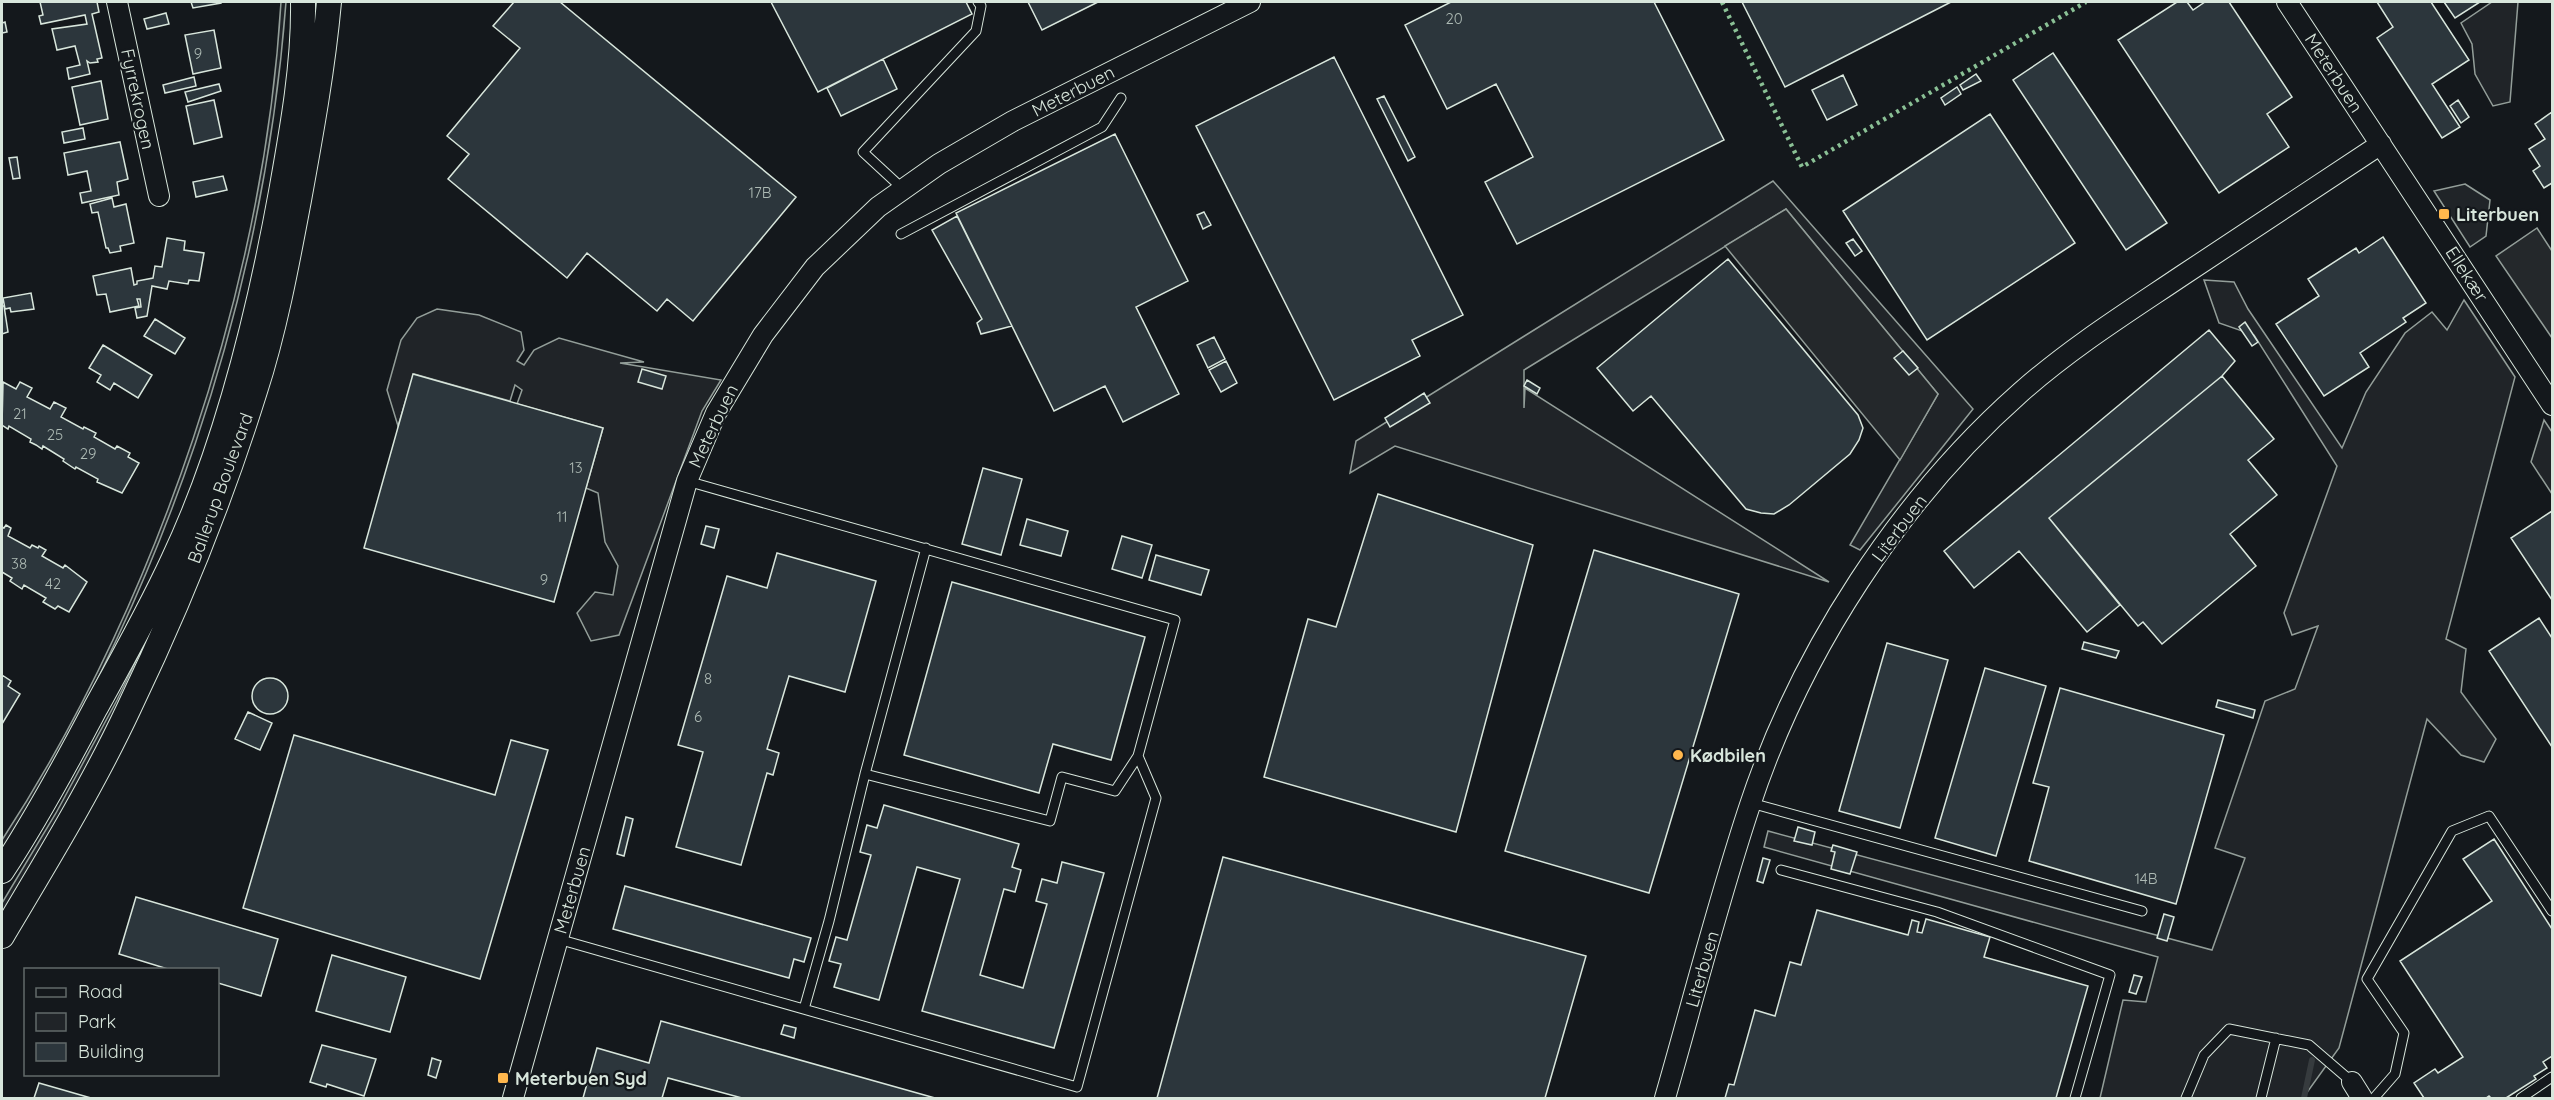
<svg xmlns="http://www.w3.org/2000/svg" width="2554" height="1100" font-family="Quicksand,sans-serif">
<rect width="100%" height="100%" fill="#14181c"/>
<!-- green -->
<path fill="#202428" stroke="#939e99" stroke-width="1.5" d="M 281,2 L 286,2 C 263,304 162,594 2,850 L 2,840 C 157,602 264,286 281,2 Z
M 312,2 L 320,2 L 222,469 L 109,730 L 2,916 L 2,903 L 56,813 L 117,700 L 145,642 L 210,482 Z
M 2492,2 L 2518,2 L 2510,102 L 2493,106 L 2475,74 L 2472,44 L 2461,23 Z
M 1773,181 L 1973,409 L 1860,550 L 1850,545 L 1938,394 L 1786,209 L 1524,370 L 1524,408 L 1525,388 L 1829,582 L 1395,446 L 1350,473 L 1356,441 Z
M 2465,184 L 2490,200 L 2486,236 L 2470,247 L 2434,191 Z
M 2204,280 L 2234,282 L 2248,309 L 2342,448 L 2366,392 L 2405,333 L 2432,312 L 2447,330 L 2464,300 L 2515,377 L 2446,639 L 2466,649 L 2461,692 L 2496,739 L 2484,762 L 2461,755 L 2427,719 L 2339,1048 L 2303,1098 L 2100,1098 L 2123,1000 L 2146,1002 L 2158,957 L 1764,847 L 1768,831 L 2212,950 L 2245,858 L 2215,848 L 2265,701 L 2295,689 L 2318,626 L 2292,635 L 2284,613 L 2337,466 L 2254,335 L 2219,323 Z
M 437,309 L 479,315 L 521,332 L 524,350 L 517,361 L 524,365 L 534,350 L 559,338 L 644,362 L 620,363 L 721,380 L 702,411 L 619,635 L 591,641 L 577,613 L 595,592 L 613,595 L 618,566 L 605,542 L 598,493 L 586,488 L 603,428 L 517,404 L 522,390 L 515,385 L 510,401 L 414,374 L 398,426 L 387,390 L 401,340 L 417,318 Z
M 2544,420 L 2552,432 L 2552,494 L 2531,462 Z"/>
<!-- parking -->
<path fill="#24282b" stroke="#939e99" stroke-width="1.5" d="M 1786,209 L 1938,394 L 1900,460 L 1725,246 Z
M 2537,228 L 2552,251 L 2552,338 L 2496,256 Z"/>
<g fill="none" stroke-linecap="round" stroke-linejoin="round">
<!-- stream -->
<path stroke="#363b3e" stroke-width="6" d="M 2304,1098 L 2312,1060"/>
</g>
<!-- building -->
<path fill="#2c363c" stroke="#d8e6dc" stroke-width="1.5" d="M 40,2 L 97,2 L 99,12 L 92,14 L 102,58 L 97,59 L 98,62 L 90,63 L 87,61 L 90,74 L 69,79 L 67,68 L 80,65 L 75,46 L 57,50 L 52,29 L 87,24 L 85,15 L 41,24 L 39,16 L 43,15 Z
M 191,2 L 221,2 L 221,3 L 193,8 Z
M 514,2 L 560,2 L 796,197 L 693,321 L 667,299 L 657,311 L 587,253 L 567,278 L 448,179 L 469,154 L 447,136 L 520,48 L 493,26 Z
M 771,2 L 966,2 L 972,14 L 818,92 Z
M 1028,2 L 1098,2 L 1042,30 Z
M 1451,2 L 1654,2 L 1724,140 L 1517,244 L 1485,182 L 1533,157 L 1496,84 L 1447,109 L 1405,25 Z
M 1742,2 L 1951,2 L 1785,87 Z
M 2177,2 L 2187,2 L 2193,10 L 2205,2 L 2229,2 L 2292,97 L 2267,114 L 2289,147 L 2219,193 L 2118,40 Z
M 2377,2 L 2431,2 L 2469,60 L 2432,84 L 2460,127 L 2442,138 L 2377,38 L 2393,27 Z
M 2444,2 L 2480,2 L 2455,18 Z
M 166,13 L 169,24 L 147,29 L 144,19 Z
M 5,22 L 7,32 L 2,33 L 2,23 Z
M 214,30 L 221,68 L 193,74 L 185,35 Z
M 2053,53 L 2167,223 L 2126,250 L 2013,80 Z
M 1334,57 L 1463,315 L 1412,340 L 1420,356 L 1334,400 L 1196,126 Z
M 883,59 L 897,89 L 841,116 L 827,88 Z
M 1976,74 L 1981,81 L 1963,90 L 1960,85 Z
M 1843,75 L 1857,105 L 1827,120 L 1812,90 Z
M 194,77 L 196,86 L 165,93 L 163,85 Z
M 101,81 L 108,119 L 80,125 L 72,87 Z
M 219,84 L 221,91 L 188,102 L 185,92 Z
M 1957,87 L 1961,94 L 1945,105 L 1941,98 Z
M 1384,96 L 1415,157 L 1408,161 L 1377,99 Z
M 214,100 L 222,137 L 194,144 L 186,106 Z
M 2458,100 L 2469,117 L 2461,123 L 2450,106 Z
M 2552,112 L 2552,183 L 2544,188 L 2533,171 L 2540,166 L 2529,149 L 2545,139 L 2535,124 Z
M 1990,114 L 2075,243 L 1927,340 L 1843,211 Z
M 83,128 L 85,139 L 64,143 L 62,132 Z
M 1115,134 L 1188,281 L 1136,307 L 1179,394 L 1123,422 L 1105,386 L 1054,411 L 956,213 Z
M 120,142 L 128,179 L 117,182 L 119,195 L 82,203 L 80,193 L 91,191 L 87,171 L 68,175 L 64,153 Z
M 17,157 L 20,178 L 13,179 L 9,158 Z
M 223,176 L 227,190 L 196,197 L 193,182 Z
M 112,198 L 114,207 L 126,204 L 134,243 L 120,246 L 121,251 L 110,253 L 108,248 L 106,248 L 98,212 L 92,213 L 90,204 Z
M 1204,212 L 1211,225 L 1203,229 L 1197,215 Z
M 957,216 L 1012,326 L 981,334 L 977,323 L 982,319 L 932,230 Z
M 2383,237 L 2426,303 L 2403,318 L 2406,322 L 2360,353 L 2369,367 L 2324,396 L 2276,324 L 2319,296 L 2308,279 L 2356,248 L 2359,253 Z
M 167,238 L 185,241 L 184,250 L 204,253 L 199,281 L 189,280 L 188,284 L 169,281 L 167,289 L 152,286 L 147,316 L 137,318 L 135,308 L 141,307 L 140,299 L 137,299 L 139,306 L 110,312 L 106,294 L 97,295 L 93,276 L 131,268 L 134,285 L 137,284 L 137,281 L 153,278 L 155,266 L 162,267 Z
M 1853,239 L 1862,251 L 1855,256 L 1846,243 Z
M 1728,259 L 1858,415 L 1863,428 L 1859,440 L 1850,454 L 1789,505 L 1774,514 L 1761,513 L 1746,509 L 1651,396 L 1633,411 L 1597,368 Z
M 31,293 L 34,309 L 11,312 L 10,308 L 5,309 L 3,298 Z
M 2,306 L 4,306 L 8,332 L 2,334 Z
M 155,319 L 185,338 L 175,354 L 144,336 Z
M 2245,322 L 2258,342 L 2252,346 L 2239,327 Z
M 2209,330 L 2235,361 L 2222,376 L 2049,518 L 2120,605 L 2087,632 L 2019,551 L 1974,588 L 1944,551 Z
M 1214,337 L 1225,359 L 1208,368 L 1197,345 Z
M 103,345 L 152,375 L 138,398 L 114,383 L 110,390 L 97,382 L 101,375 L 89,368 Z
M 1903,351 L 1918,368 L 1909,375 L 1894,358 Z
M 1226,361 L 1237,383 L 1221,392 L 1209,370 Z
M 642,369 L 666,376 L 662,389 L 638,382 Z
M 413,374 L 603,428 L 554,602 L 364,548 Z
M 2222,376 L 2274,439 L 2248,460 L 2277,495 L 2230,534 L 2256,566 L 2162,644 L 2143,622 L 2138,626 L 2049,518 Z
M 1527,380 L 1540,388 L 1537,394 L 1524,386 Z
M 3,382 L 16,389 L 20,382 L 32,388 L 27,397 L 50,409 L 54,402 L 66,408 L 61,417 L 83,429 L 84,427 L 96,433 L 94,437 L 115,449 L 117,446 L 130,453 L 128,457 L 139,463 L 122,493 L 97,482 L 98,479 L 76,467 L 75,469 L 63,461 L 64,459 L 43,446 L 42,449 L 36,445 L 30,442 L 31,439 L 9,426 L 8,429 L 2,425 Z
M 1424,393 L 1430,403 L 1390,427 L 1385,418 Z
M 983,468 L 1022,479 L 1001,555 L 962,544 Z
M 1378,494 L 1533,545 L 1456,832 L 1264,777 L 1308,619 L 1336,627 Z
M 2552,511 L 2552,600 L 2511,538 Z
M 1027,519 L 1068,531 L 1061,556 L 1020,545 Z
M 6,525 L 11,528 L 8,536 L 30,548 L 32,545 L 38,548 L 39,546 L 46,550 L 42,556 L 63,568 L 65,565 L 87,582 L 69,612 L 58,606 L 55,609 L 43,602 L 46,598 L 24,585 L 22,589 L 10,581 L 12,578 L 2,572 L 2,527 L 4,528 Z
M 706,526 L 719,529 L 714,548 L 701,544 Z
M 1122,536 L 1152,545 L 1142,578 L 1112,569 Z
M 1594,550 L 1739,594 L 1649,893 L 1505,851 Z
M 777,553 L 876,581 L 845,692 L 789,676 L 767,749 L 779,753 L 773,775 L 767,773 L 741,865 L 676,847 L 703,752 L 678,745 L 727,576 L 767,588 Z
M 1156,555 L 1209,570 L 1201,595 L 1149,580 Z
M 952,582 L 1145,637 L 1111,760 L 1053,744 L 1039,793 L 904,755 Z
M 2539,618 L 2552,638 L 2552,747 L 2489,651 Z
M 2084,642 L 2119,651 L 2116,658 L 2082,649 Z
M 1887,643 L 1948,660 L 1900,828 L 1839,811 Z
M 1985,668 L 2046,686 L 1996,856 L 1935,838 Z
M 2,675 L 11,681 L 8,686 L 20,694 L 2,724 Z
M252 696a18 18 0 1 1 36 0a18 18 0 1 1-36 0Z
M 2060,688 L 2224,735 L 2176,904 L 2029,861 L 2049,787 L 2033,783 Z
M 2218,700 L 2255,710 L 2253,718 L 2216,707 Z
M 248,712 L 272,723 L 260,750 L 235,739 Z
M 294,735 L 495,795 L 511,740 L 548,750 L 480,979 L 243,908 Z
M 884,805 L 1019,844 L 1012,867 L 1021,870 L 1015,892 L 1004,889 L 980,975 L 1023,988 L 1047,904 L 1036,901 L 1042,879 L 1057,883 L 1062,862 L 1104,873 L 1054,1048 L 922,1011 L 960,879 L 917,867 L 879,1000 L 834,987 L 841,964 L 829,961 L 836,937 L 847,940 L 871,855 L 860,852 L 867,825 L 877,828 Z
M 626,817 L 633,819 L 624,856 L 617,854 Z
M 1798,827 L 1815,832 L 1812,845 L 1794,841 Z
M 2494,839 L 2552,929 L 2552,1056 L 2543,1062 L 2547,1068 L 2534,1076 L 2536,1079 L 2506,1098 L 2491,1098 L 2489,1096 L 2486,1098 L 2424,1098 L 2414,1083 L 2435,1069 L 2438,1073 L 2463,1057 L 2400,961 L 2492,901 L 2463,859 Z
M 1833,845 L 1857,852 L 1850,874 L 1831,869 L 1835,852 L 1831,851 Z
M 1223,857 L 1586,956 L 1545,1098 L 1157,1098 Z
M 1763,858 L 1770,860 L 1763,883 L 1757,881 Z
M 625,886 L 811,938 L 804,962 L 794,959 L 789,978 L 613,929 Z
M 136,897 L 278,939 L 261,996 L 218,983 L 218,970 L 171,970 L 119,954 Z
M 1817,910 L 1908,935 L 1912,920 L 1919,922 L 1917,932 L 1922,933 L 1926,919 L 1990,937 L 1984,957 L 2088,986 L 2056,1098 L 1725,1098 L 1729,1084 L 1734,1085 L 1755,1010 L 1775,1016 L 1790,962 L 1801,965 Z
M 2164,914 L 2174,917 L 2167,941 L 2157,938 Z
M 332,955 L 406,977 L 390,1032 L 316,1011 Z
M 2134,975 L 2142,977 L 2136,994 L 2129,992 Z
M 661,1021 L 935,1098 L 742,1098 L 668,1078 L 662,1098 L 583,1098 L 597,1048 L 649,1063 Z
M 784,1025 L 796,1028 L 794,1038 L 781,1034 Z
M 322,1045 L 376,1059 L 364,1096 L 327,1084 L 326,1087 L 310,1082 Z
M 432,1058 L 441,1061 L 436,1078 L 428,1075 Z
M 39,1083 L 91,1098 L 34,1098 Z"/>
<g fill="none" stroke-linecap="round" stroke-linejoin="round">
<defs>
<path id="service" d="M 903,189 L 863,152 L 976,31 L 981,6 L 978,2
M 901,234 L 1102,127 L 1121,98
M 865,774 L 1050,821 L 1062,777 L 1115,791 L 1138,756
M 1751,803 L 2142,911
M 1781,870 L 1937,912 L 2110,975 L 2075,1098
M 558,939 L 1077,1087 L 1156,798 L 1138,756 L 1175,620 L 687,481
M 804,1009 L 829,921 L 865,774 L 926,548
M 2186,1098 L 2204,1055 L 2229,1029 L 2309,1045 L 2352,1082
M 2261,1098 L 2276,1038
M 2374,1098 L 2395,1074 L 2404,1033 L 2367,979 L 2452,831 L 2489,816 L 2552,911
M 2521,1098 L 2552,1077"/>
<path id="minor" d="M 117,2 L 159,196
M 2287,2 L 2552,405
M 2352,1082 L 2362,1098
M 513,1098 L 687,481 L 716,413 L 763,335 L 815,267 L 878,207 L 939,164 L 1013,121 L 1250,2
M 1665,1098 C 1693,1001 1718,901 1750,805 C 1801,651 1900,499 2021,392 C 2072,347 2128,312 2183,275 C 2249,232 2315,188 2381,144"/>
<path id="tertiary" d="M 2,871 C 36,819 66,764 95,709 C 122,660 150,610 173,560 C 226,448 259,313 281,192 C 292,130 304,64 303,2
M 2,936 C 46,862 92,787 129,708 C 178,606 221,500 255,391 C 275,329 287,264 299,200 C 311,134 323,68 329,2"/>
</defs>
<!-- service casing -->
<use href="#service" stroke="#d8e6dc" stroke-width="11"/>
<!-- minor casing -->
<use href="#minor" stroke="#d8e6dc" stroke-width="22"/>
<!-- tertiary casing -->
<use href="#tertiary" stroke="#d8e6dc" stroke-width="26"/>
<!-- service -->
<use href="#service" stroke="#14181c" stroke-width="9"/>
<!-- minor -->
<use href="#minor" stroke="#14181c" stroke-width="20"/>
<!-- tertiary -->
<use href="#tertiary" stroke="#14181c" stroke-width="24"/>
<!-- hedge -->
<path stroke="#8ac095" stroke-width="4.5" stroke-dasharray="3 4.5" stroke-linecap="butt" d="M 1722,2 L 1802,167 L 2086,2"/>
</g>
<!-- markers -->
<g fill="#ffb74d" stroke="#14181c" stroke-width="2">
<rect x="2438" y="208" width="12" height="12" rx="3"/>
<circle cx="1678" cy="755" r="6"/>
<rect x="497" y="1072" width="12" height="12" rx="3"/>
</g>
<g text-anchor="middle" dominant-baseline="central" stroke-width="4.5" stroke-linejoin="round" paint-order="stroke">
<!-- number labels -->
<g font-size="15" fill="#adbab4">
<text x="1454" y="18">20</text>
<text x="198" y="53">9</text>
<text x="760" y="192">17B</text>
<text x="20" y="413">21</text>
<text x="55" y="434">25</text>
<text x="88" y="453">29</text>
<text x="576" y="467">13</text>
<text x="562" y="516">11</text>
<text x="19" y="563">38</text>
<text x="544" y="579">9</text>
<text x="53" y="583">42</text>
<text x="708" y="678">8</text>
<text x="698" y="716">6</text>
<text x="2146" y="878">14B</text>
</g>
<!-- street labels -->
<g font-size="18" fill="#d8e6dc" stroke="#14181c">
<text transform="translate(2334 73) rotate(57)">Meterbuen</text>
<text transform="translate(1073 91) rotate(-27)">Meterbuen</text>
<text transform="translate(138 99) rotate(78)">Fyrrekrogen</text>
<text transform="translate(2467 274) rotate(57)">Ellekær</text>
<text transform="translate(713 426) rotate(-64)">Meterbuen</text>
<text transform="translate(220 488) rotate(-70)">Ballerup Boulevard</text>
<text transform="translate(1899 528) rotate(-53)">Literbuen</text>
<text transform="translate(572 890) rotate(-74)">Meterbuen</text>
<text transform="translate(1702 969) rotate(-74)">Literbuen</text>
</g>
<!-- poi labels -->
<g font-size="18" font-weight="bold" fill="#d8e6dc" stroke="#14181c" text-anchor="start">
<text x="2456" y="214">Literbuen</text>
<text x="1690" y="755">Kødbilen</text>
<text x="515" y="1078">Meterbuen Syd</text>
</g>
</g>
<!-- border -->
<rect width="2554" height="1100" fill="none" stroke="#d8e6dc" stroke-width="6"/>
<!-- legend -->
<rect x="24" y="968" width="195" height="108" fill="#14181c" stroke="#626a69" stroke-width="1.5"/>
<rect x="36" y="988" width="30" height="9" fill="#14181c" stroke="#626a69" stroke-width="1.5"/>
<text x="78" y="998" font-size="18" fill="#d8e6dc">Road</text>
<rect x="36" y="1013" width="30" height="18" fill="#202428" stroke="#626a69" stroke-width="1.5"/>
<text x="78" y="1028" font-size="18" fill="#d8e6dc">Park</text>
<rect x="36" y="1043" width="30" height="18" fill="#2c363c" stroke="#626a69" stroke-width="1.5"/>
<text x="78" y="1058" font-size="18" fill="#d8e6dc">Building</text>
</svg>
